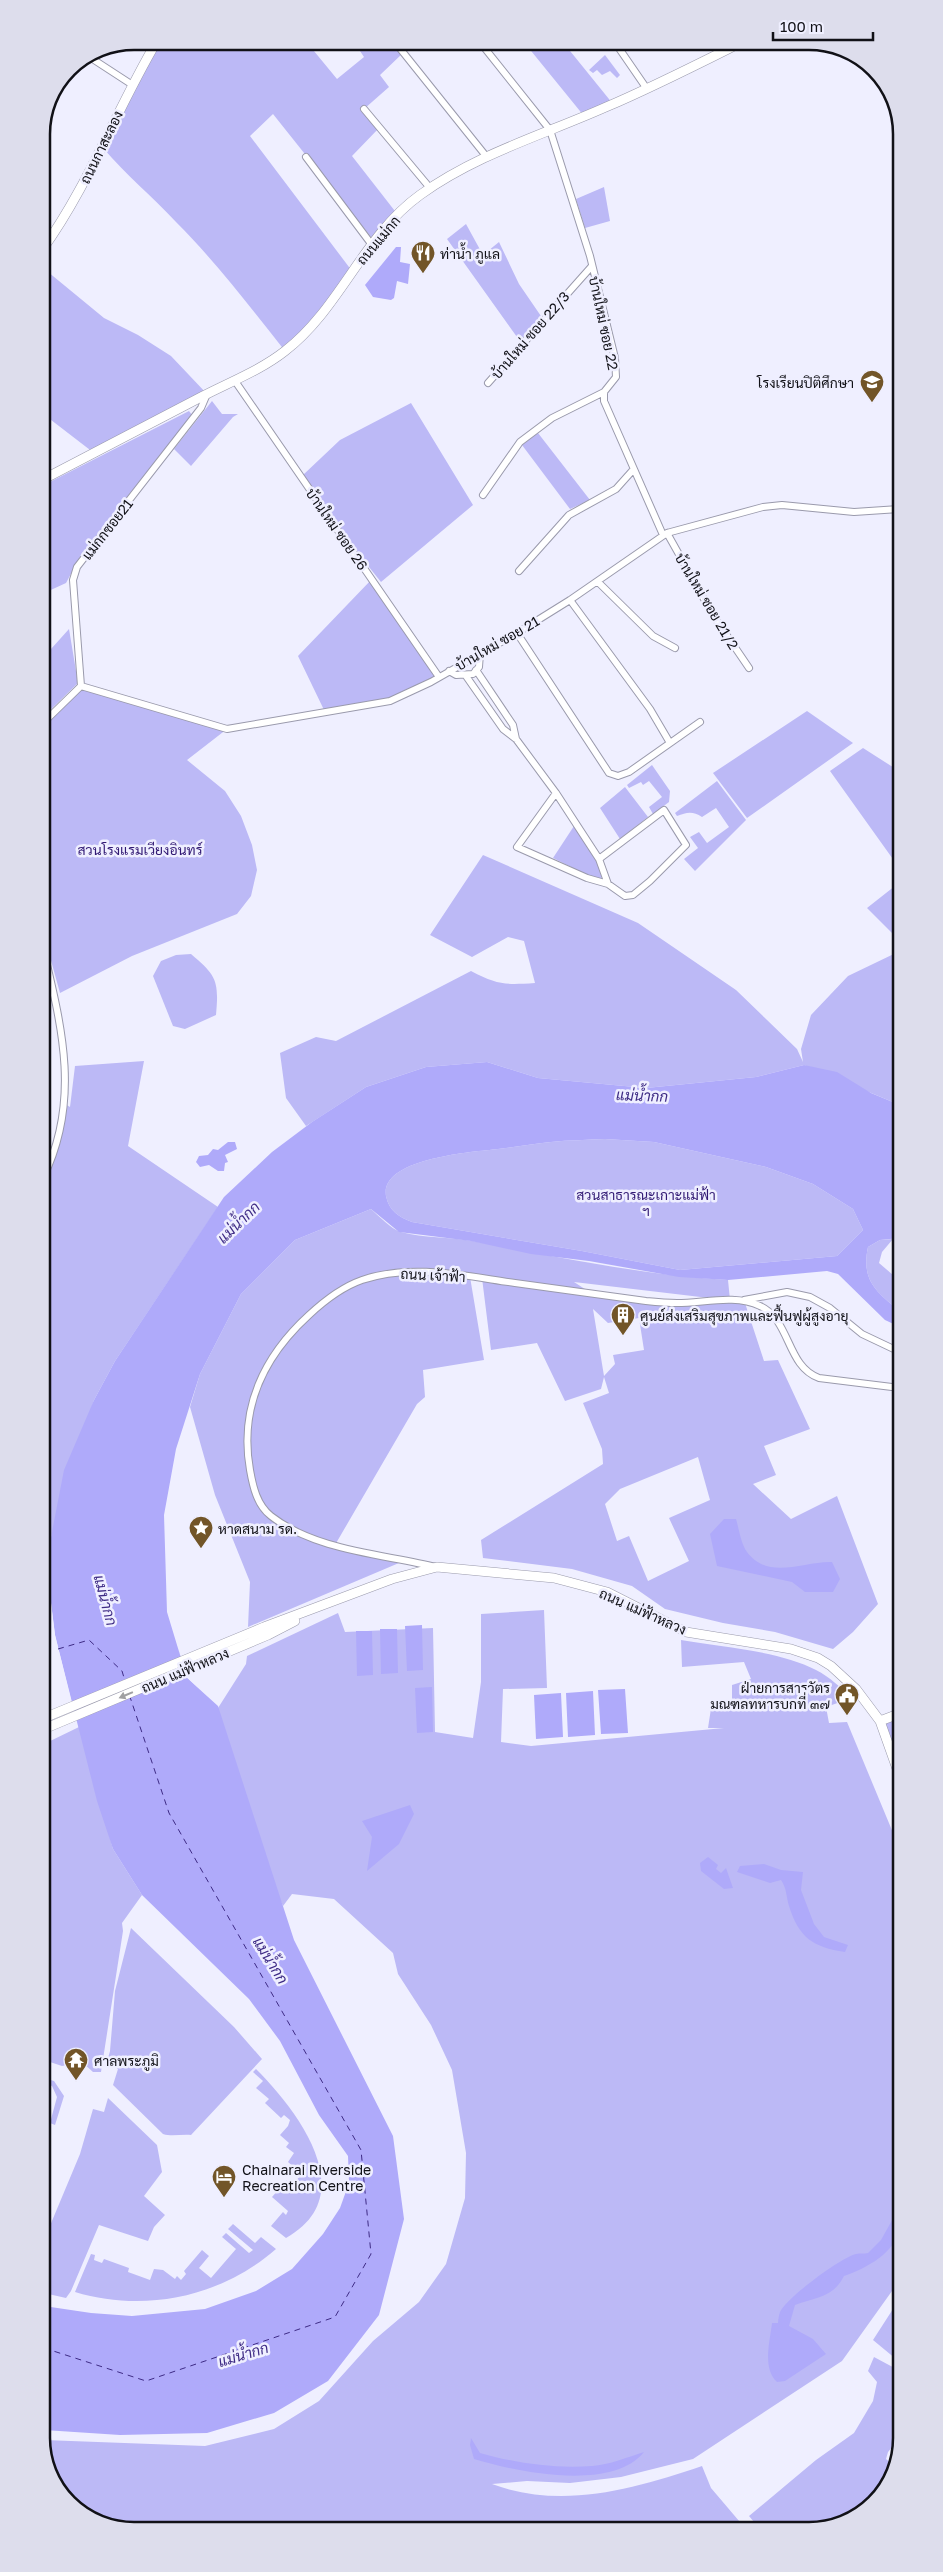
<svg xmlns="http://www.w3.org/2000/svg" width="943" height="2572" font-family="'Golos Text',Sarabun,sans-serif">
<rect width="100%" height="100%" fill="#efefff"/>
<!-- green -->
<path fill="#bcb9f6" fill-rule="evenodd" d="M 157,41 L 311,41 L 309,45 L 337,79 L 364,57 L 358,48 L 367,41 L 392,41 L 403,53 L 380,75 L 389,87 L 364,109 L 380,127 L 352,156 L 398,215 L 375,242 L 273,114 L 250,136 L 352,271 L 285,351 C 250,307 216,262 176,222 C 152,196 126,175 103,148 Z
M 523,41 L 562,41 L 613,104 L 584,116 Z
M 605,55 L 620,75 L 617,78 L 610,71 L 602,75 L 597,70 L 593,73 L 589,70 Z
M 604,187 L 610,221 L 585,228 L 576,199 Z
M 466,224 L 483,255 L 499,242 L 519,284 L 543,319 L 522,344 L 447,239 Z
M 42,267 L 104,318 L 138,335 L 171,356 L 207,394 L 94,453 L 42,413 Z
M 212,401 L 222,414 L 238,414 L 233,417 L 191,466 L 174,449 Z
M 411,403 L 473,505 L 381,582 L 349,542 L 303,475 L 340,440 Z
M 189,411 L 192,415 L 81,555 L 66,583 L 42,594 L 42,486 Z
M 538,433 L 590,500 L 570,509 L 522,445 Z
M 372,579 L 439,677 L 394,699 L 325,712 L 298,656 Z
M 69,629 L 78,683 L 42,718 L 42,659 Z
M 81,686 L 227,729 L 187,760 L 225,791 L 241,816 L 252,845 L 257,870 L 251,896 L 237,914 L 132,956 L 60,993 L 42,928 L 42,724 Z
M 807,711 L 853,743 L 747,818 L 713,773 Z
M 863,748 L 899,771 L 900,869 L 830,771 Z
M 652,765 L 670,791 L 669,802 L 653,814 L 649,807 L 662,797 L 649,781 L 643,785 L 641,782 L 629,788 L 627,785 Z
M 717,781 L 746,820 L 695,871 L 684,859 L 698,848 L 690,837 L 699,832 L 707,843 L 729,827 L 716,808 L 702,817 C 693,811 687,812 677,816 L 675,813 Z
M 625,787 L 648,817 L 620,839 L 600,808 Z
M 574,826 L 598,861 L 602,879 L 589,876 L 553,858 Z
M 483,855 L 638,923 L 736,990 L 797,1049 L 803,1062 L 801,1049 L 811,1015 L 848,976 L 900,951 L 900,1105 L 804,1065 L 756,1077 L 646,1088 L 538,1078 L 487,1062 L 426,1067 L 366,1087 L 306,1126 L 286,1098 L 280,1053 L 316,1037 L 336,1041 L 471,971 C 498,985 505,985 535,983 L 524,941 L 508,937 L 472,957 L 430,935 Z
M 900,882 L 900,941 L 867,908 Z
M 191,954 C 217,976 219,981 216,1015 L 185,1029 L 173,1026 L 153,976 L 161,961 L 176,955 Z
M 144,1061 L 128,1146 L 218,1207 L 115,1361 L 94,1400 L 51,1537 L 49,1587 L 43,1588 L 43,1175 L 56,1151 L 65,1104 L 70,1107 L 75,1066 Z
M 605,1139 L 654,1142 L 766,1167 L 813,1184 L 853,1209 L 863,1230 L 837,1256 L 680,1270 L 582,1251 L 412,1222 C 399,1217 389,1211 386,1196 C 380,1158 473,1152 498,1149 C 515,1147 533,1144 551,1142 C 569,1140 587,1140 605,1139 Z
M 371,1209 C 379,1216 391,1229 401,1232 C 424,1238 449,1237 473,1241 C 557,1257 642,1275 728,1280 L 730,1300 L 744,1300 L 764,1361 L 778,1360 L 810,1429 L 764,1446 L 776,1475 L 753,1484 L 791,1519 L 837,1496 L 878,1604 L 853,1632 L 833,1649 L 775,1632 L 723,1623 L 665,1609 L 632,1586 L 572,1569 L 483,1558 L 481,1540 L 603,1464 L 602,1449 L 583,1403 L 609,1393 L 604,1377 L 601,1389 L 565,1401 L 537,1343 L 491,1350 L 482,1278 L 470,1277 L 484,1360 L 423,1370 L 425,1397 L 417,1404 L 335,1545 L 406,1560 L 248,1627 L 250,1582 L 215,1495 L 190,1407 L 200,1374 L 241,1294 L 295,1240 ZM 574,1282 L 726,1300 L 676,1303 L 591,1293 ZM 593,1309 L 608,1323 L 639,1318 L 644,1350 L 613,1355 L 615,1364 L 604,1376 ZM 698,1457 L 710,1500 L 669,1518 L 689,1561 L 648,1581 L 629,1536 L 617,1541 L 605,1504 L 620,1489 Z
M 893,1239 L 882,1252 L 879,1263 L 900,1281 L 900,1311 C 876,1292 861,1280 868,1247 L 880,1240 Z
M 544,1610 L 547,1688 L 503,1689 L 501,1742 L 531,1746 L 724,1728 L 708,1728 L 712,1702 L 732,1699 L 732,1685 L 751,1679 L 744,1662 L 682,1667 L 681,1640 C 722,1647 780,1651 816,1670 C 830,1677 841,1688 852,1698 L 826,1707 L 829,1723 L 847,1722 L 901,1852 L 902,2277 L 842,2361 L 693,2459 L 621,2477 L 570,2483 L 527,2481 L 492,2484 C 562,2510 634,2489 702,2466 L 711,2488 L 745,2528 L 128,2531 L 73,2508 L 44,2462 L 44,2440 L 205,2446 L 274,2429 L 319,2401 L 373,2341 L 419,2302 L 446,2264 L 465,2198 L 466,2153 L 452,2070 L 431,2025 L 398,1974 L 393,1953 L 334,1899 L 292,1894 L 283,1906 L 264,1862 L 215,1792 L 178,1648 L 187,1678 L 218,1708 L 246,1664 L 247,1656 L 338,1613 L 345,1632 L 433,1628 L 435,1732 L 473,1738 L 481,1682 L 481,1614 Z
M 901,1713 L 901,1762 L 880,1721 Z
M 79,1727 L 113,1849 L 142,1895 L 122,1923 L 123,1931 L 101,2072 L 93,2072 L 82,2062 L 62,2066 L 44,2060 L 44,1744 Z
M 131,1928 L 234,2027 L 262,2059 L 191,2135 C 181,2134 172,2137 163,2134 L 113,2085 L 118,2069 L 107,2062 L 110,2051 L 115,1991 Z
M 256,2069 C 297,2110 363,2195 286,2238 L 271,2226 L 283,2212 L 286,2215 L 288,2211 L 272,2197 L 279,2189 L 284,2193 L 290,2187 L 286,2180 L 292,2185 L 302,2174 L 288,2162 L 294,2153 L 286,2147 L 289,2143 L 280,2135 L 288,2126 L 290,2120 L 284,2115 L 281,2118 L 265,2103 L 269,2099 L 256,2088 L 263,2081 L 253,2072 Z
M 44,2078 L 54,2081 L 64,2096 L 55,2125 L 50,2123 L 57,2097 L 52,2086 L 44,2083 Z
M 108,2098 L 157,2145 L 162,2172 L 144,2196 L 165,2215 L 154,2227 L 148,2241 L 99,2225 L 71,2291 L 66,2298 L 44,2293 L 44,2240 L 80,2154 L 93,2109 L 104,2112 Z
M 233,2224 L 255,2243 L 261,2237 L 276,2249 C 221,2297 145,2313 75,2292 L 91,2254 L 95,2255 L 94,2260 L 102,2263 L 104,2259 L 129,2268 L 128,2272 L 150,2280 L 154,2269 L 163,2270 L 175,2279 L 177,2276 L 181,2280 L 186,2274 L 184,2271 L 202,2250 L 209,2256 L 199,2268 L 211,2278 L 236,2249 L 222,2237 L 226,2233 L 249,2253 L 253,2250 L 228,2229 Z
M 902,2295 L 902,2364 L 873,2340 Z
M 874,2357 L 902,2372 L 902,2435 L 888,2452 L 886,2459 L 893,2465 L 883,2494 L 833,2528 L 759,2528 L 749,2516 L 816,2460 L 854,2433 L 873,2401 L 877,2382 L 868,2371 Z"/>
<!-- water -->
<path fill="#afaafa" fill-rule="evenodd" d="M 396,247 L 401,247 L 400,262 L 410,264 L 408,284 L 397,281 L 394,298 L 391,300 L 373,297 L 365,285 Z
M 487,1062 L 538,1078 L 646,1088 L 756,1077 L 804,1065 L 837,1072 L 871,1093 L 900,1105 L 900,1238 L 880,1240 L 868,1247 C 861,1280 876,1292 900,1311 L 900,1327 L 885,1320 L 838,1274 L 827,1271 L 728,1280 L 679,1277 L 589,1261 L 531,1254 L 471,1241 L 399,1232 L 371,1209 L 295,1240 L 241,1294 L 200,1374 L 176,1449 L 164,1515 L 167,1612 L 187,1678 L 218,1706 L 294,1940 L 393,2136 L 404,2219 L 379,2315 L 328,2381 L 274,2413 L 207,2433 L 120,2435 L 44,2430 L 44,2306 L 91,2313 L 132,2316 L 205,2309 L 256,2291 L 292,2269 L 323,2234 L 340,2208 L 349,2183 L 348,2156 L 319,2115 L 280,2041 L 249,1999 L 142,1895 L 113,1849 L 97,1801 L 55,1635 L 49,1587 L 51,1537 L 64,1470 L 94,1400 L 115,1361 L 224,1197 L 272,1152 L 312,1122 L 366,1087 L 426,1067 ZM 605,1139 L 654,1142 L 766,1167 L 813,1184 L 853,1209 L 863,1230 L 837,1256 L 680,1270 L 582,1251 L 412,1222 C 399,1217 389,1211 386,1196 C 380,1158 473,1152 498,1149 C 515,1147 533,1144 551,1142 C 569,1140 587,1140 605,1139 Z
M 228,1142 L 235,1142 L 237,1149 L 225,1155 L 228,1162 L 225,1163 L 224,1171 L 218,1171 L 209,1165 L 200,1167 L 196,1162 L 199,1156 L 208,1155 L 213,1149 L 218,1150 Z
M 724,1519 L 736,1519 C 739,1529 741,1544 747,1552 C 769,1581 803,1561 832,1562 L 840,1579 L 833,1592 L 805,1592 L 792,1582 L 717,1566 L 710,1534 Z
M 422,1625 L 423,1670 L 407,1671 L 405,1626 Z
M 380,1629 L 397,1629 L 398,1673 L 381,1674 Z
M 356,1631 L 372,1631 L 373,1675 L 357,1676 Z
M 432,1687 L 433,1732 L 417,1733 L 415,1688 Z
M 625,1689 L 628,1733 L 601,1734 L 598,1690 Z
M 593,1691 L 595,1735 L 568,1737 L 566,1693 Z
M 561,1693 L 563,1737 L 536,1739 L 534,1695 Z
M 410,1805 L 414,1814 L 399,1844 L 367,1871 L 372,1837 L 362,1821 Z
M 708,1857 L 718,1865 L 716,1869 L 721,1873 L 726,1868 L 733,1888 L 724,1889 L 701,1871 L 700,1863 Z
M 764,1864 L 781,1870 L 803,1872 L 801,1890 L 814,1924 L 824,1937 L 848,1945 L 845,1952 C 813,1947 799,1938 789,1906 C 786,1896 787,1889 781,1880 L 770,1883 L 737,1872 L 740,1866 Z
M 901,2204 C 901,2211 903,2221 901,2227 C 895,2253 867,2268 844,2276 C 833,2298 816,2297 795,2305 L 789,2326 L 813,2339 L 826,2354 L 785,2381 L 777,2382 C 762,2368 770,2341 772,2323 L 778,2323 C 778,2320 779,2315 780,2312 C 786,2298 842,2257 856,2254 C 860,2253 864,2254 868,2253 L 881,2240 Z
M 471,2438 L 480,2453 C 515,2463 555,2469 592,2466 C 609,2465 628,2457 644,2452 C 612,2492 517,2472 474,2459 L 470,2445 Z"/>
<!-- pier -->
<path fill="#efefff" d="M 47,1587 L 49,1587 L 55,1635 L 71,1700 L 69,1701 L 53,1635 Z"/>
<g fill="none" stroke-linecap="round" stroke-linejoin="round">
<!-- ferry -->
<path stroke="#3e2b85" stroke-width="1" stroke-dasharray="6 5" stroke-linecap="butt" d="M 58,1649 L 89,1640 L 122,1671 L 125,1681
M 44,2348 L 146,2381 L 335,2317 L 371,2254 L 361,2150 L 169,1813 L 130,1697"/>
<defs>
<path id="street" d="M 394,41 L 486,156
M 479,41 L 550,130 L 590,256 L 615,358 L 616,377 L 604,392 L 604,401 L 663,535
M 614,41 L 647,89
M 88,56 L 131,84
M 364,109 L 430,188
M 306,157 L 372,245
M 235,381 L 439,677
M 488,383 L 592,266
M 483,495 L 520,442 L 552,418 L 604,392
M 667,533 L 713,615 L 749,668
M 519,571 L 569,515 L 616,489 L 633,470
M 598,582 L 653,636 L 675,648
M 570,600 L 650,709 L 670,743
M 517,633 L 609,773 L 618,776 L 629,772 L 700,722
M 476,670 L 513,725 L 516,739
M 449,671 L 456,675 L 473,674 L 479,667 L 480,653
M 466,676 L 503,729 L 516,739 L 556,793 L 599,859 L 608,884
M 81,686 L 227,729 L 390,701 L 431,682 L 517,633 L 570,600 L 667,533 L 763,507 L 782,505 L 854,512 L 899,509
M 81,686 L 73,580 L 77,567 L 201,408 L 207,394
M 42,724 L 81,686
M 556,793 L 517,847 L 587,878 L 608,884 L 625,896 L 633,895 L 650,881 L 686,845 L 664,810 L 599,859
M 43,948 C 62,1027 81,1101 43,1178
M 744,1300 L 787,1292 L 810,1297 L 830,1308 L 862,1334 L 900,1352
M 436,1567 C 383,1554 316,1551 271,1516 C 257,1505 253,1487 250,1470 C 239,1408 264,1356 309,1315 C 324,1301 342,1287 362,1280 C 411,1263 465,1276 515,1283 C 559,1289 602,1295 646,1301 C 656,1302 667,1303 677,1303 C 704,1303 735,1294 760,1306 C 791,1320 786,1366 819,1378 L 900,1388"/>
<path id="secondary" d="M 42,250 C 89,185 116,110 157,41
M 42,480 C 96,452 149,424 203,396 C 230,382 261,370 285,351 C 340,309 363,236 420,195 C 477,154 543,135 606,107 C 653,87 698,64 744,41
M 44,1718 L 264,1627 L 392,1579 L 437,1567 L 554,1578 L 607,1592 L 686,1632 L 791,1649 L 818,1658 L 831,1666 L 856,1689 L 880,1721 L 901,1780
M 880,1721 L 901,1713
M 44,1729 L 268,1635 L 295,1621"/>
</defs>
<!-- street casing -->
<use href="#street" stroke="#9a9aac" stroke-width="8"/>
<!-- secondary casing -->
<use href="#secondary" stroke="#9a9aac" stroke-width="10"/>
<!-- street -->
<use href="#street" stroke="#fff" stroke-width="6"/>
<!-- secondary -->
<use href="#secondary" stroke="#fff" stroke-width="9"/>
</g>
<!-- one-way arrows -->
<defs><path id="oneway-solid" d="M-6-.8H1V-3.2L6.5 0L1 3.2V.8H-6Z" transform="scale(1.25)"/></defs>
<use fill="#a0a0a2" href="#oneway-solid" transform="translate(126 1695) rotate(157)"/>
<!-- icons -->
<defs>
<symbol id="restaurant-pin" viewBox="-11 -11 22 30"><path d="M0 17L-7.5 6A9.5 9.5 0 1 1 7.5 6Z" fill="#725528" stroke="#efefff"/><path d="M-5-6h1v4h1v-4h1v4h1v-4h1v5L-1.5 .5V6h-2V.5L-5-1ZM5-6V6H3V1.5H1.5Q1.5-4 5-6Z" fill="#fff"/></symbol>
<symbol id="school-pin" viewBox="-11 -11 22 30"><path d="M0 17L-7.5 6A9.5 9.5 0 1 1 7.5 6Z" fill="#725528" stroke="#efefff"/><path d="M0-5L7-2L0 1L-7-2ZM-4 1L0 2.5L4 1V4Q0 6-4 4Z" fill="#fff"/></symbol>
<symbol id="building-pin" viewBox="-11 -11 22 30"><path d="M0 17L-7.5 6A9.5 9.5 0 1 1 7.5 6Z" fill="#725528" stroke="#efefff"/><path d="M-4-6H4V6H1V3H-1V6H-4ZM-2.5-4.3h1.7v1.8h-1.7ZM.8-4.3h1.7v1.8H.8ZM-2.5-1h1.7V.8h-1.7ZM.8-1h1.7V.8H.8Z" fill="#fff"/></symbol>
<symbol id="sight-pin" viewBox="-11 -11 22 30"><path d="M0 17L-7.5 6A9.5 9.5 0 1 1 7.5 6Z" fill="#725528" stroke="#efefff"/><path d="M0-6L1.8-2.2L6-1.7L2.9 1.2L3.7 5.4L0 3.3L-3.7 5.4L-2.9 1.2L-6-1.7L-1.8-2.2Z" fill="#fff"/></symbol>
<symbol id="civic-pin" viewBox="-11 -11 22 30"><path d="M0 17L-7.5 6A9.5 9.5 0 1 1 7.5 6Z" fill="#725528" stroke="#efefff"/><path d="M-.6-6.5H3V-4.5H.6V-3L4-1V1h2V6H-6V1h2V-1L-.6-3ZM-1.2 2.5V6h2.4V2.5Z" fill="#fff"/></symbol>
<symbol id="temple-pin" viewBox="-11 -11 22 30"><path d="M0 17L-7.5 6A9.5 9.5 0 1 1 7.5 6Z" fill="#725528" stroke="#efefff"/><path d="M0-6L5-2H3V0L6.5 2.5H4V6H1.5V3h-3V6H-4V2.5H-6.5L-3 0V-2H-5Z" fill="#fff"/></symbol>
<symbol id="hotel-pin" viewBox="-11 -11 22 30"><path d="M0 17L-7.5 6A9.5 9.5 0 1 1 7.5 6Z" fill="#725528" stroke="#efefff"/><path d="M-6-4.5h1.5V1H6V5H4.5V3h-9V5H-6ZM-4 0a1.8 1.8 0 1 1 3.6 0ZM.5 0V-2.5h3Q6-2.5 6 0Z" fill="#fff"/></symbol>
</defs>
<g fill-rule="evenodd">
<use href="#restaurant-pin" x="409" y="239" width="28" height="38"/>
<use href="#school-pin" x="858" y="368" width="28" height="38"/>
<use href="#building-pin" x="609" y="1301" width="28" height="38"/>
<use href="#sight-pin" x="187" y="1514" width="28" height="38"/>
<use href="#civic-pin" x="833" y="1681" width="28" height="38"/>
<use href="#temple-pin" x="62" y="2046" width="28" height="38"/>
<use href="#hotel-pin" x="210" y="2163" width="28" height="38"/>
</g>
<g text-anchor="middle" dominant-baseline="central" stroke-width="5" stroke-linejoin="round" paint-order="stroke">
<!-- street labels -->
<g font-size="14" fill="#111117" stroke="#efefff">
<text transform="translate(101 147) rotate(-64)">ถนนกาสะลอง</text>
<text transform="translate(378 240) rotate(-50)">ถนนแม่กก</text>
<text transform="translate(604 323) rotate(78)">บ้านใหม่ ซอย 22</text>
<text transform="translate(530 335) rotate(-49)">บ้านใหม่ ซอย 22/3</text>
<text transform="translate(107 529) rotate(-52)">แม่กกซอย21</text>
<text transform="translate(337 529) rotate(55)">บ้านใหม่ ซอย 26</text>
<text transform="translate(707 601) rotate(59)">บ้านใหม่ ซอย 21/2</text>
<text transform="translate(497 643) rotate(-30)">บ้านใหม่ ซอย 21</text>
<text transform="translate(433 1275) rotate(3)">ถนน เจ้าฟ้า</text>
<text transform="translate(643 1611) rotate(24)">ถนน แม่ฟ้าหลวง</text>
<text transform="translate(185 1670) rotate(-23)">ถนน แม่ฟ้าหลวง</text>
</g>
<!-- poi labels -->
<g font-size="14" fill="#111117" stroke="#efefff" text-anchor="start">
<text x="440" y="253">ท่าน้ำ ภูแล</text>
<text x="854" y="382" text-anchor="end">โรงเรียนปิติศึกษา</text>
<text x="640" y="1315">ศูนย์ส่งเสริมสุขภาพและฟื้นฟูผู้สูงอายุ</text>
<text x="218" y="1528">หาดสนาม รด.</text>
<text x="830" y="1687" text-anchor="end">ฝ่ายการสารวัตร<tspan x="830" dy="16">มณฑลทหารบกที่ ๓๗</tspan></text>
<text x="94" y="2060">ศาลพระภูมิ</text>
<text x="242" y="2169">Chainarai Riverside<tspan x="242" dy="16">Recreation Centre</tspan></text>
</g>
<!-- park labels -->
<g font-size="14" fill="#311974" stroke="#efefff">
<text x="140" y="849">สวนโรงแรมเวียงอินทร์</text>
<text x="646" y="1194">สวนสาธารณะเกาะแม่ฟ้า<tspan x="646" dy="16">ฯ</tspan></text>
</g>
<!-- water labels -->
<g font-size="15" font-style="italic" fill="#3e2b85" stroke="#efefff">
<text transform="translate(642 1095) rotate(2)">แม่น้ำกก</text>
<text transform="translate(238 1222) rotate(-44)">แม่น้ำกก</text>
<text transform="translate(106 1600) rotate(75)">แม่น้ำกก</text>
<text transform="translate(271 1960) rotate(58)">แม่น้ำกก</text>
<text transform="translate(243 2354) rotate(-17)">แม่น้ำกก</text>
</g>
</g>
<!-- crop -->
<path d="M0 0H943V2572H0ZM134 50H809A84 84 0 0 1 893 134V2438A84 84 0 0 1 809 2522H134A84 84 0 0 1 50 2438V134A84 84 0 0 1 134 50Z" fill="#ddddec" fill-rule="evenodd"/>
<path fill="none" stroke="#111117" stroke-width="2.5" d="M134 50H809A84 84 0 0 1 893 134V2438A84 84 0 0 1 809 2522H134A84 84 0 0 1 50 2438V134A84 84 0 0 1 134 50Z"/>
<!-- scale -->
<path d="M773 32v8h100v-8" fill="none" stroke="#111117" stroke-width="2.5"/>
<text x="780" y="32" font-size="15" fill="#111117" stroke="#efefff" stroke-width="4" paint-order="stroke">100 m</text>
</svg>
